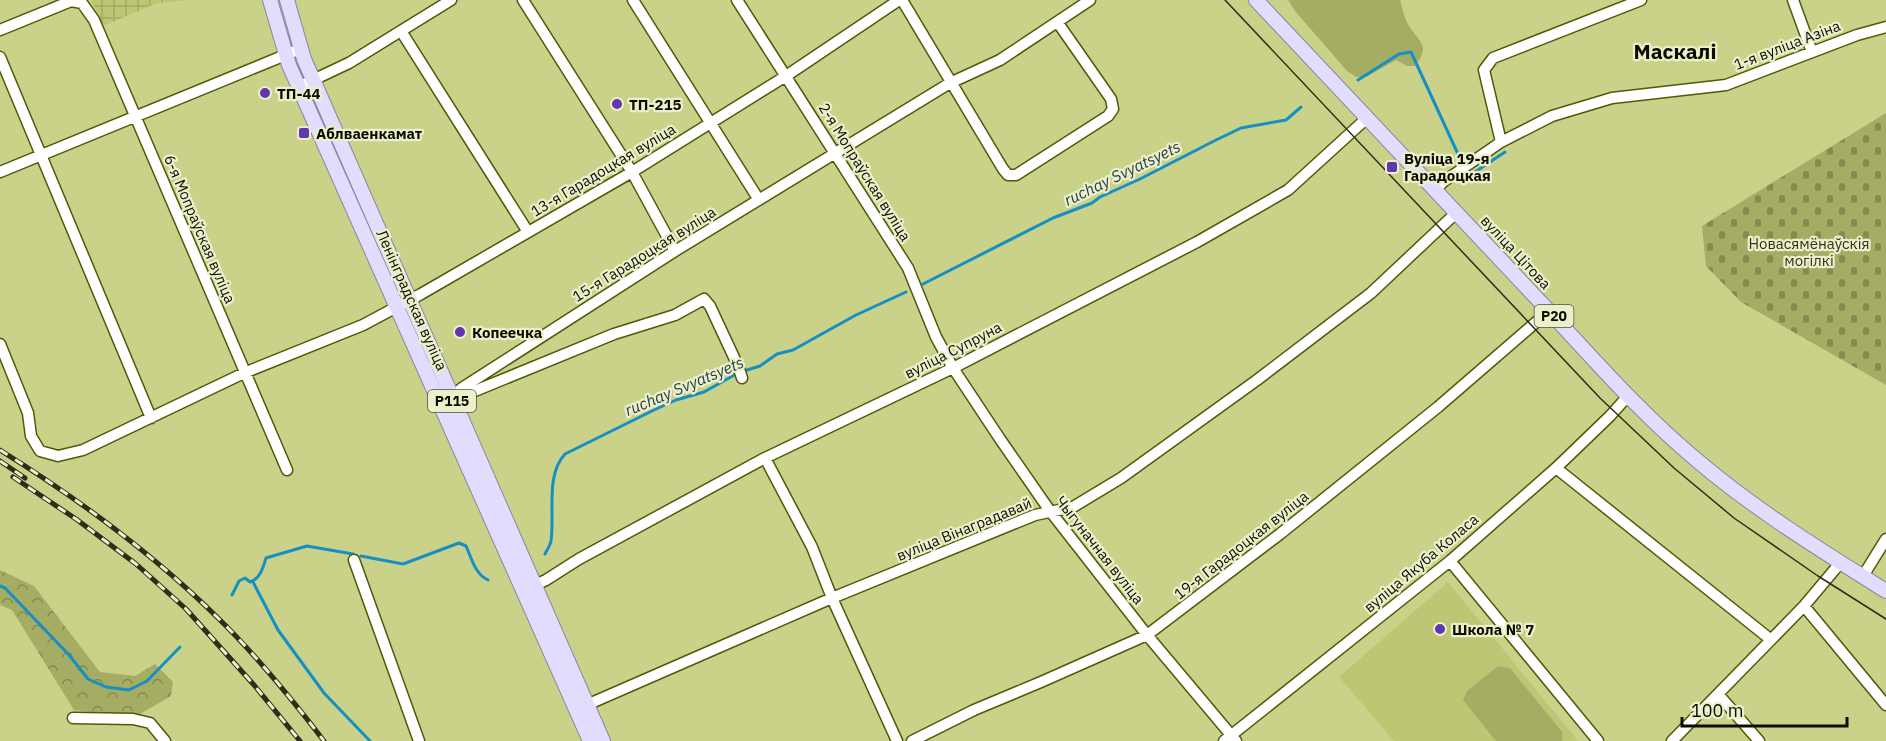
<svg xmlns="http://www.w3.org/2000/svg" width="1886" height="741" font-family="'IBM Plex Sans',sans-serif">
<defs>
<pattern id="industrial-grid" width="8" height="8" patternUnits="userSpaceOnUse" patternTransform="scale(1.5)"><rect width="8" height="8" fill="#bec674"/><path d="M0 4h8M4 0v8" fill="none" stroke="#a2a963"/></pattern>
<pattern id="forest-crowns" width="20" height="18" patternUnits="userSpaceOnUse" patternTransform="scale(1.5)"><rect width="20" height="18" fill="#a5ac63"/><path d="M2 6a3 3 0 1 1 6 0M12 15a3 3 0 1 1 6 0" fill="none" stroke="#858a4f"/></pattern>
<pattern id="cemetery-stones" width="16" height="16" patternUnits="userSpaceOnUse" patternTransform="scale(1.5)"><rect width="16" height="16" fill="#a5ac63"/><path d="M2 7V4a2 2 0 0 1 4 0v3zM10 15v-3a2 2 0 0 1 4 0v3z" fill="#858a4f"/></pattern>
</defs>
<rect width="100%" height="100%" fill="#cad289"/>
<!-- built -->
<path fill="#bec674" d="M 1448,582 L 1578,741 L 1394,741 L 1339,677 Z"/>
<!-- industrial -->
<path fill="url(#industrial-grid)" d="M 91,0 L 188,0 L 157,3 L 103,26 Z"/>
<!-- grass -->
<path fill="#a5ac63" d="M 1288,0 L 1400,0 C 1402,7 1404,17 1408,24 C 1418,42 1432,44 1415,66 L 1407,66 L 1396,60 L 1366,77 L 1356,77 L 1347,71 L 1295,11 Z
M 1498,666 L 1510,668 L 1562,732 L 1562,741 L 1496,741 L 1463,700 L 1467,691 Z"/>
<!-- forest -->
<path fill="url(#forest-crowns)" d="M 0,570 L 34,586 L 100,672 L 135,676 L 155,664 L 173,682 L 171,696 L 135,717 L 74,710 L 12,610 L 0,605 Z"/>
<!-- cemetery -->
<path fill="url(#cemetery-stones)" d="M 1886,113 L 1886,385 L 1741,302 L 1706,266 L 1702,226 Z"/>
<g fill="none" stroke-linecap="round" stroke-linejoin="round">
<!-- stream -->
<path stroke="#1690c3" stroke-width="3" d="M 1358,80 L 1399,54 L 1411,52 L 1458,154
M 1469,176 L 1505,152
M 923,284 L 1053,218 L 1092,203 L 1100,197 L 1140,179 L 1216,140 L 1241,128 L 1286,120 L 1301,107
M 744,371 L 760,366 L 777,354 L 793,350 L 856,315 L 906,292
M 545,554 C 547,550 550,546 551,541 C 555,516 545,475 565,454 L 654,410 L 676,400 L 704,392 L 738,373
M 361,556 L 403,564 L 459,543 L 466,546 C 472,559 475,574 488,580
M 253,582 L 278,630 L 324,693 L 370,741
M 0,586 L 5,588 L 69,655 L 88,679 L 106,687 L 129,690 L 147,681 L 180,647
M 232,595 L 239,581 L 245,578 L 250,582 C 260,579 263,568 266,558 L 307,546 L 353,554"/>
<defs>
<path id="minor" d="M 523,0 L 632,172 L 675,251
M 633,0 L 759,200
M 737,0 L 908,268 L 936,337 L 953,368 L 1000,439 L 1050,511 L 1147,635 L 1236,741
M 902,0 L 1003,169 L 1008,175 L 1016,175 L 1108,116 L 1113,109 L 1111,99 L 1058,23
M 1793,0 L 1812,52
M 0,30 L 71,1 L 82,3 L 94,20 L 287,470
M 401,31 L 528,232
M 0,57 L 151,418
M 298,87 L 349,63 L 451,0
M 1501,142 L 1484,70 L 1493,58 L 1641,0
M 0,172 L 300,49
M 1435,190 L 1443,182 L 1501,142 L 1552,116 L 1612,98 L 1726,85 L 1857,35 L 1886,27
M 0,344 L 28,413 L 31,436 L 40,451 L 58,456 L 83,450 L 244,373 L 363,325 L 421,294 L 632,172 L 786,76 L 899,0
M 454,397 L 465,395 L 614,334 L 675,315 L 704,299 L 710,306 L 738,366 L 742,378
M 451,398 L 462,388 L 675,251 L 950,83 L 1000,60 L 1090,0
M 765,458 L 812,547 L 832,598 L 897,741
M 1556,468 L 1770,639
M 354,560 L 419,741
M 1450,561 L 1598,741
M 1863,576 L 1886,539
M 529,588 L 546,580 L 579,559 L 765,458 L 953,368 L 1197,242 L 1288,190 L 1367,118
M 1804,606 L 1886,705
M 1718,694 L 1759,741
M 582,707 L 832,598 L 1035,515 L 1073,507 L 1121,478 L 1257,380 L 1371,293 L 1456,213
M 73,718 L 133,719 L 150,723 L 165,741
M 912,741 L 974,710 L 1041,682 L 1147,635 L 1280,534 L 1438,407 L 1549,311
M 1224,741 L 1450,561 L 1556,468 L 1610,416 L 1627,397
M 1672,741 L 1804,606 L 1841,562"/>
<path id="major" d="M 270,0 L 289,65 L 590,741
M 287,0 L 304,59 L 603,741
M 1256,0 C 1348,97 1439,194 1530,291 C 1585,349 1637,411 1699,462 C 1757,511 1822,551 1886,591"/>
</defs>
<!-- minor casing -->
<use href="#minor" stroke="#535807" stroke-width="13"/>
<!-- major casing -->
<use href="#major" stroke="#8b85a3" stroke-width="16"/>
<!-- minor -->
<use href="#minor" stroke="#fff" stroke-width="10"/>
<!-- major -->
<use href="#major" stroke="#e2dcfd" stroke-width="14"/>
<!-- tram -->
<path stroke="#2c2e17" stroke-width="1.5" d="M 1225,0 L 1600,398 L 1674,468 L 1734,518 L 1818,576 L 1886,619"/>
<defs>
<path id="rail" d="M 0,450 C 77,498 152,553 217,617 C 256,655 291,698 324,741
M 0,461 L 25,478
M 13,477 L 76,519 L 136,564 L 186,609 L 254,685 L 300,741"/>
</defs>
<!-- rail casing -->
<use href="#rail" stroke="#2c2e17" stroke-width="5"/>
<!-- rail -->
<use href="#rail" stroke="#ebf0cb" stroke-width="3" stroke-dasharray="9" stroke-linecap="butt"/>
</g>
<!-- markers -->
<g fill="#6037af" stroke="#ebf0cb" stroke-width="2">
<circle cx="265" cy="93" r="6"/>
<circle cx="617" cy="104" r="6"/>
<rect x="298" y="127" width="12" height="12" rx="3"/>
<rect x="1386" y="161" width="12" height="12" rx="3"/>
<circle cx="460" cy="332" r="6"/>
<circle cx="1440" cy="629" r="6"/>
</g>
<g text-anchor="middle" dominant-baseline="central" stroke-width="4.5" stroke-linejoin="round" paint-order="stroke">
<!-- shield labels -->
<g fill="#ebf0cb" stroke="#4f513d" stroke-width="1.5">
<rect x="1534.5" y="305" width="39" height="22" rx="4.5"/>
<rect x="428" y="390" width="48" height="22" rx="4.5"/>
</g>
<g font-size="14" font-weight="bold" fill="#0c0d00">
<text x="1554" y="316">Р20</text>
<text x="452" y="401">Р115</text>
</g>
<!-- street labels -->
<g font-size="15" fill="#0c0d00" stroke="#ebf0cb">
<text transform="translate(1787 45) rotate(-21)">1-я вуліца Азіна</text>
<text transform="translate(603 170) rotate(-31)">13-я Гарадоцкая вуліца</text>
<text transform="translate(865 172) rotate(58)">2-я Мопраўская вуліца</text>
<text transform="translate(200 229) rotate(67)">6-я Мопраўская вуліца</text>
<text transform="translate(1516 252) rotate(47)">вуліца Цітова</text>
<text transform="translate(644 254) rotate(-32)">15-я Гарадоцкая вуліца</text>
<text transform="translate(412 300) rotate(66)">Ленінградская вуліца</text>
<text transform="translate(953 350) rotate(-27)">вуліца Супруна</text>
<text transform="translate(964 529) rotate(-22)">вуліца Вінаградавай</text>
<text transform="translate(1241 545) rotate(-38)">19-я Гарадоцкая вуліца</text>
<text transform="translate(1100 550) rotate(52)">Чыгуначная вуліца</text>
<text transform="translate(1421 563) rotate(-40)">вуліца Якуба Коласа</text>
</g>
<!-- poi labels -->
<g font-size="15" font-weight="bold" fill="#0c0d00" stroke="#ebf0cb" text-anchor="start">
<text x="277" y="93">ТП-44</text>
<text x="629" y="104">ТП-215</text>
<text x="316" y="133">Аблваенкамат</text>
<text x="1404" y="158">Вуліца 19-я<tspan x="1404" dy="17">Гарадоцкая</tspan></text>
<text x="472" y="332">Копеечка</text>
<text x="1452" y="629">Школа № 7</text>
</g>
<!-- park labels -->
<g font-size="15" fill="#30321c" stroke="#ebf0cb">
<text x="1809" y="243">Новасямёнаўскія<tspan x="1809" dy="17">могілкі</tspan></text>
</g>
<!-- water labels -->
<g font-size="16" font-style="italic" fill="#253c49" stroke="#ebf0cb">
<text transform="translate(1122 173) rotate(-26)">ruchay Svyatsyets</text>
<text transform="translate(684 386) rotate(-23)">ruchay Svyatsyets</text>
</g>
<!-- district labels -->
<g font-size="21" font-weight="bold" fill="#0c0d00" stroke="#ebf0cb">
<text x="1675" y="51">Маскалі</text>
</g>
</g>
<!-- scale -->
<path d="M1682 717v9h165v-9" fill="none" stroke="#0c0d00" stroke-width="3"/>
<text x="1691" y="717" font-size="18" fill="#0c0d00" stroke="#ebf0cb" stroke-width="4.5" paint-order="stroke">100 m</text>
</svg>
